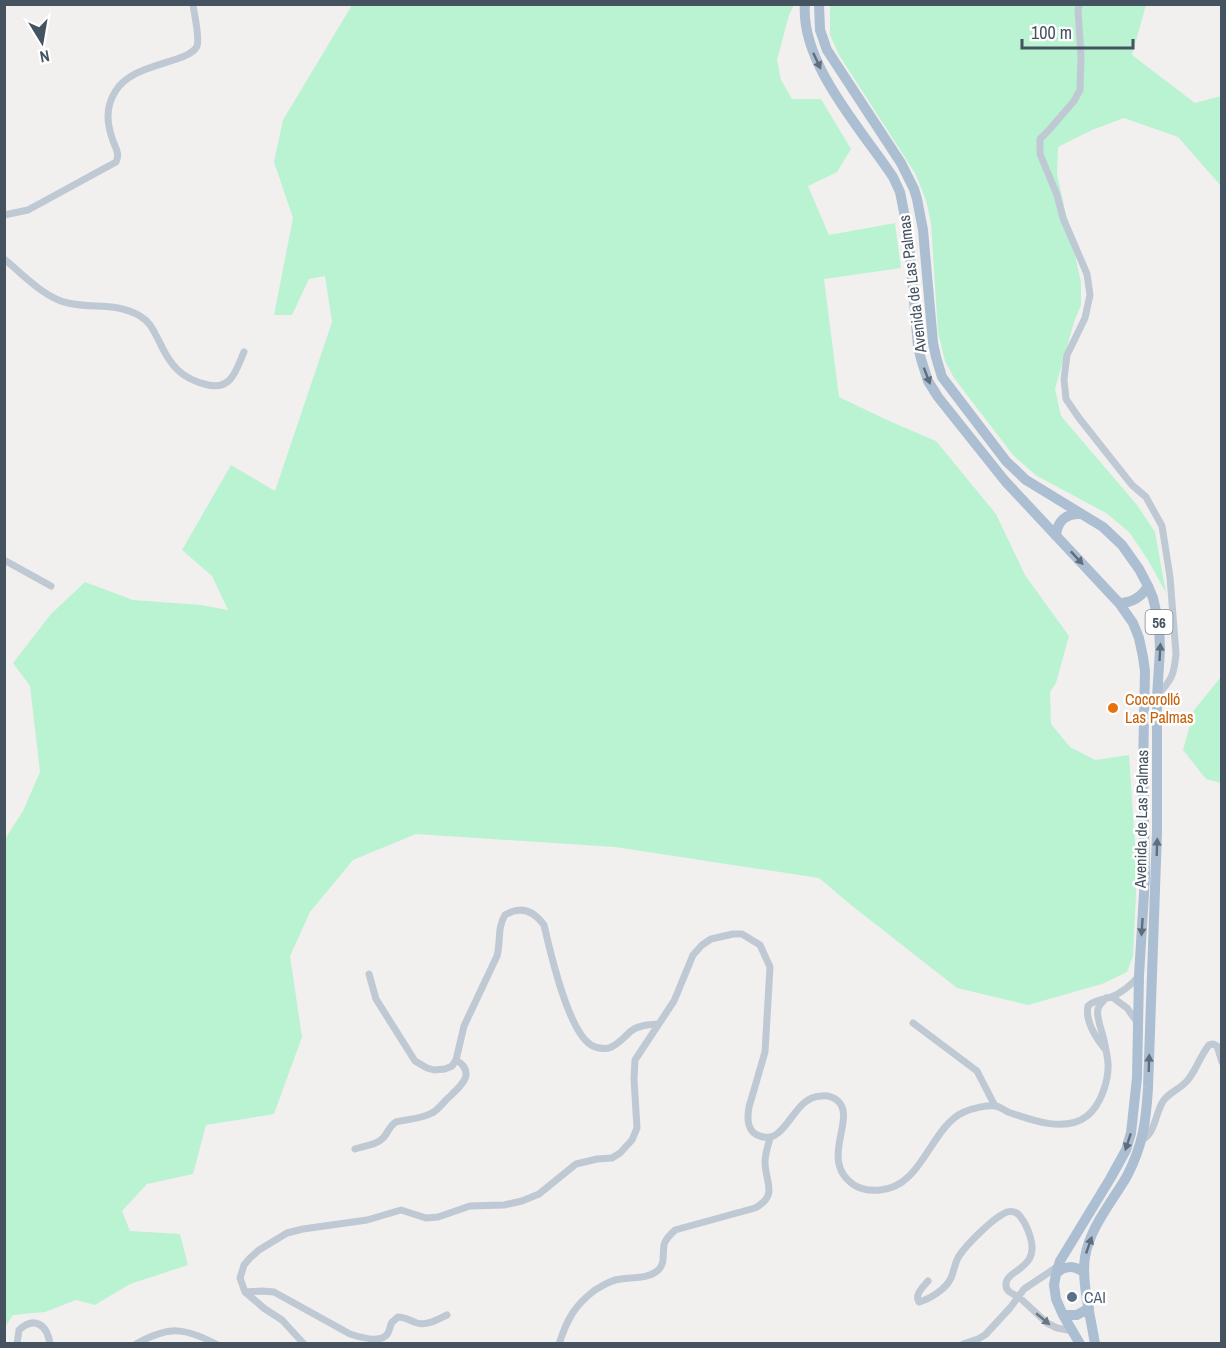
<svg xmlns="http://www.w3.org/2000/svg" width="1226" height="1348" font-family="'Archivo Narrow',sans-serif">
<rect width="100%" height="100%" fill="#f2efef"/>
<!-- green -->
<path fill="#baf3d1" d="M 352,5 L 794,5 L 789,15 L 777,60 L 781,80 L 792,99 L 821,99 L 851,149 L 837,172 L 808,186 L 829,235 L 895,223 L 901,268 L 824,279 L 839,397 L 887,420 L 936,441 L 996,514 L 1025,575 L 1069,636 L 1056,683 L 1050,692 L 1051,724 L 1070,747 L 1095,760 L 1129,755 L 1137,873 L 1133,956 L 1127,972 L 1102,984 L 1028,1005 L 957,988 L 851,905 L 819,878 L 615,847 L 416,834 L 353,860 L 310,912 L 290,956 L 302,1037 L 274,1114 L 206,1125 L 193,1174 L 147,1184 L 122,1211 L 130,1231 L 180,1234 L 188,1265 L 130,1284 L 95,1305 L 76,1300 L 45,1312 L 13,1315 L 5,1327 L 5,839 L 23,811 L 40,772 L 30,686 L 13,663 L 51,614 L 85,582 L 133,600 L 201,605 L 228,610 L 212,576 L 182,550 L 231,465 L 275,491 L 332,322 L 325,276 L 309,279 L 292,315 L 274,315 L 293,218 L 274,162 L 283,120 Z
M 830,5 L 1160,5 L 1146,5 L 1132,55 L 1195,103 L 1221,96 L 1221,186 L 1178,137 L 1124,118 L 1092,130 L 1058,147 L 1057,174 L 1081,282 L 1081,305 L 1074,322 L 1055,389 L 1061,416 L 1137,505 L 1155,532 L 1166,593 L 1148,560 L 1129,532 L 1106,513 L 1037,476 L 1013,455 L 954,378 L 945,361 L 938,332 L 931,223 L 926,200 L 915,173 L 839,55 L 830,35 Z
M 1221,677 L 1221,783 L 1206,779 L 1183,750 L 1194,710 Z"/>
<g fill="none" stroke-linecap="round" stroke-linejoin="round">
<!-- street -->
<path stroke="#bfc9d3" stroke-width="7" d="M 1080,4 L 1078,9 L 1081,56 L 1080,90 L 1074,101 L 1049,130 L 1040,139 L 1040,154 L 1057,195 L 1063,218 L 1087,274 L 1090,295 L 1085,318 L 1067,355 L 1064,379 L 1066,399 L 1079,418 L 1132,485 L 1146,497 L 1162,526 L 1170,577 L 1176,654 C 1174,675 1172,679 1158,695
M 4,215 L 28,210 L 116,162 C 120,154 116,149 113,141 C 107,124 105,108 115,92 C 132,62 189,64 197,46 C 200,37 194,14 193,4
M 4,259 C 23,274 44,298 68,303 C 93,309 116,302 140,316 C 151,323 153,330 159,341 C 170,365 181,379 208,385 C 232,390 236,370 244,352
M 4,560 L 51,586
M 369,974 L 376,999 L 415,1061 L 427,1068 L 434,1070 L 445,1069 L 452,1066 L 456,1060 L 464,1026 L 497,956 C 501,941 497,928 505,915 C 520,906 533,910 544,925 C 550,951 568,1031 591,1045 C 596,1048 603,1049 609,1048 C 618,1045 624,1037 631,1031 C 639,1025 648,1025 658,1024
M 1112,997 L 1127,1008 L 1137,1022
M 913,1023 L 977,1071 L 995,1106
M 1105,1049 C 1096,1038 1085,1021 1088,1006 C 1095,999 1103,1000 1111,997 C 1122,993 1131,985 1139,976
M 1142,1140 C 1155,1133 1155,1116 1162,1103 C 1167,1093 1179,1090 1187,1081 C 1196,1071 1200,1056 1209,1045 L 1213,1044 L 1217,1046 L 1222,1062
M 355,1149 C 363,1146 377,1145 383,1138 C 388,1133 389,1126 396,1122 C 408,1119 421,1119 432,1113 C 438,1110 442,1104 446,1100 C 457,1089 479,1074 456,1060
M 928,1281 C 923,1287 914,1295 919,1302 C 930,1299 946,1289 951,1278 C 954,1271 955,1262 959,1256 C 967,1244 994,1217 1007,1212 C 1014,1210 1019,1214 1022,1219 C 1026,1224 1028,1230 1030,1236 C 1041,1270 1005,1269 1006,1285 C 1006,1292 1013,1294 1019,1297 L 1047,1323 L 1057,1328 L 1073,1331
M 245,1292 L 262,1291 L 274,1292 L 350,1334 C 359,1337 382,1344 388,1333 C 393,1323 387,1326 398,1317 C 406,1317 410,1321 417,1323 C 427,1326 439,1319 447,1315
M 17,1344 L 19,1330 C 34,1316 47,1324 50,1344
M 136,1344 C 169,1326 183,1327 216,1344
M 304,1344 L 282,1320 L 265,1309 L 245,1292 L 240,1278 L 244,1265 L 250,1258 L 259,1250 L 287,1233 L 303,1229 L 367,1220 L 401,1210 L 426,1218 L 438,1217 L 470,1206 L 504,1205 L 522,1201 L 539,1194 L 576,1164 L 597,1159 L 612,1158 L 620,1153 L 632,1140 L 637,1128 L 634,1079 L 635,1060 L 674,1001 L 693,955 L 702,945 L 711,939 L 733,934 L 742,934 L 760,945 L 770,967 L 765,1052 L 749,1107 C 748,1113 747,1119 749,1125 C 752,1137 769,1141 778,1133 C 793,1121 799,1097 821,1096 C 828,1095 833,1097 838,1101 C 857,1119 818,1161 854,1185 C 862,1190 870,1191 880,1190 C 923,1187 930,1127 964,1112 C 973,1108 987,1105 996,1106 C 1000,1107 1004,1110 1008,1112 C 1031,1120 1065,1133 1087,1116 C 1101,1105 1109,1080 1108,1063 C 1107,1053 1105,1045 1103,1036 C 1101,1028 1096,1017 1098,1009 C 1099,1005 1103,1001 1106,998
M 559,1344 C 567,1319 575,1305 595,1290 C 604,1285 610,1280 621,1279 C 632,1277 647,1279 657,1271 C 666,1264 662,1255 664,1245 C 665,1239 670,1235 675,1230 L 755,1208 C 779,1195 765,1182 765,1162 C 765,1154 768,1146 770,1138
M 963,1344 L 978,1339 L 985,1335 L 1010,1308 L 1024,1289 L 1057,1267"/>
<!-- primary -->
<path stroke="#acbed1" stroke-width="10" d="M 805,4 C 800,63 862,130 893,177 L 900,192 L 908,232 L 918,346 L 921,359 L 928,381 L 938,397 L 1005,481 L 1119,603 L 1133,623 L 1139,638 L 1143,657 L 1145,671 L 1143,769 L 1145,877 L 1139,976 L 1137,1078 L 1131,1133 L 1126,1150 L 1110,1179 L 1060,1261 L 1056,1274 L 1054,1285 L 1056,1299 L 1063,1315 L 1080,1344
M 819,4 L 820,30 L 827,50 L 901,163 L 914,189 L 917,199 L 923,230 L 933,343 L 936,357 L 942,377 L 1006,461 L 1026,480 L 1103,527 L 1122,545 L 1139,569 L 1148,586 L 1153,598 L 1159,624 L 1160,650 L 1157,697 L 1157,832 L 1148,1088 C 1146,1122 1143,1145 1127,1176 C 1112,1202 1090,1227 1085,1257 C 1081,1282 1091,1318 1095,1344
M 1056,536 C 1057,521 1066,513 1081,514
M 1119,603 C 1132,603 1141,598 1148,586
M 1056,1274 C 1064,1265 1075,1265 1084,1273
M 1063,1315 L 1077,1315 L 1089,1308"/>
</g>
<!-- one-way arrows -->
<defs><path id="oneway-solid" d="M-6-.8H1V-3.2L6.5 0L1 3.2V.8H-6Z" transform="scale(1.5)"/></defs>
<g fill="#5f6d7c">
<use href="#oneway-solid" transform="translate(817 61) rotate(65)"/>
<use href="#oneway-solid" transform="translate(927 376) rotate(69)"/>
<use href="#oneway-solid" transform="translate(1077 558) rotate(47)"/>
<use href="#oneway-solid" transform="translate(1160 652) rotate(-87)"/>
<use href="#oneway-solid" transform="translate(1157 847) rotate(-88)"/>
<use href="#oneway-solid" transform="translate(1142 927) rotate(94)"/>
<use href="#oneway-solid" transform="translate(1149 1063) rotate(-88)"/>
<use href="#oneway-solid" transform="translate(1128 1142) rotate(108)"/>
<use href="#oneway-solid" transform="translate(1089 1245) rotate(-71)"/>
</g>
<use fill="#6a7682" href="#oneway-solid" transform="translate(1043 1319) rotate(40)"/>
<!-- markers -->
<circle fill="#e8710a" stroke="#fff" stroke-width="2" cx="1113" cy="708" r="6"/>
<circle fill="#5c6f8a" stroke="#fff" stroke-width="2" cx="1072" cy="1297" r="6"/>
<g text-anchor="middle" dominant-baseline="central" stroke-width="5" stroke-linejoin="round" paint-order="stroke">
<!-- shield labels -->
<rect fill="#fff" stroke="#7d868f" stroke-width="1.5" x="1145.5" y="610" width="27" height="24" rx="4.5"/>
<g font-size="15" font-weight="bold" fill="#45525f">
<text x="1159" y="622">56</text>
</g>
<!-- street labels -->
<g font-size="16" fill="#45525f" stroke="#fff">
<text transform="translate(912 284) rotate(-97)">Avenida de Las Palmas</text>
<text transform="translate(1141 819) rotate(-89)">Avenida de Las Palmas</text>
</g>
<!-- food labels -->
<g font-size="16" fill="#c56008" stroke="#fff" text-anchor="start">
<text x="1125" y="699">Cocorolló<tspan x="1125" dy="18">Las Palmas</tspan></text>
</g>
<!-- service labels -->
<g font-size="16" fill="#4e5e75" stroke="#fff" text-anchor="start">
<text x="1084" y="1297">CAI</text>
</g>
</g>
<!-- border -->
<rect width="1226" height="1348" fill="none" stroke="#45525f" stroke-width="12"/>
<!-- north arrow -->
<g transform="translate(42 42) rotate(169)" stroke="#ffffff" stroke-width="4.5" paint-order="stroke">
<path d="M0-4.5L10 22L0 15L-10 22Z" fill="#45525f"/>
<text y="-9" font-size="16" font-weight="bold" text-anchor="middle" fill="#45525f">N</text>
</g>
<!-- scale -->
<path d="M1022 39v9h111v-9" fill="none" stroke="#45525f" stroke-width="3"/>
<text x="1031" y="39" font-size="18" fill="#45525f" stroke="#ffffff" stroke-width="4.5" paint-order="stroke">100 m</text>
</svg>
